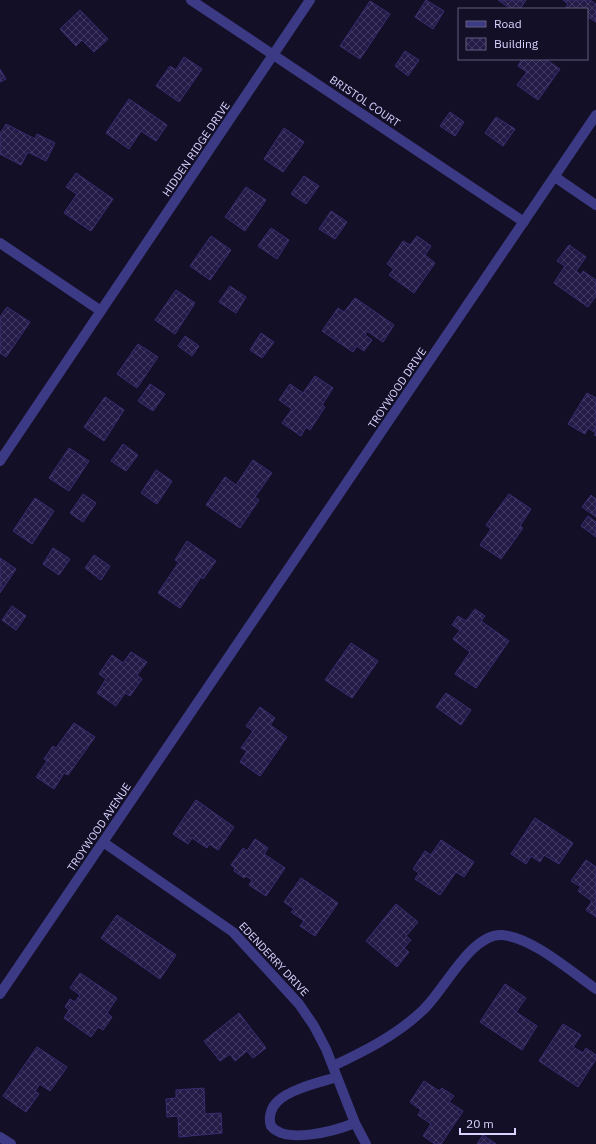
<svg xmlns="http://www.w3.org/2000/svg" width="596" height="1144" font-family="'IBM Plex Sans',sans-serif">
<defs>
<pattern id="building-cross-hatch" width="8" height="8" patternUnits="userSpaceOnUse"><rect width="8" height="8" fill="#241b47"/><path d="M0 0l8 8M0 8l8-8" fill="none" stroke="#433b63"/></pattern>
</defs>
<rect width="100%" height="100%" fill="#130f26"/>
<!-- building -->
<path fill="url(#building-cross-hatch)" stroke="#3b2d73" d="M 426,0 L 444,11 L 433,29 L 415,17 Z
M 498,0 L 526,0 L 520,9 L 511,9 Z
M 563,0 L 590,0 L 596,4 L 596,22 L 588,17 L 587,18 L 587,9 L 565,9 L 568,4 Z
M 370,1 L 390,14 L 360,59 L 340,46 Z
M 80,10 L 108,39 L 94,52 L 82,40 L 76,46 L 60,29 Z
M 405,51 L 419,60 L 408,76 L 395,66 Z
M 184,57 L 202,69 L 179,102 L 156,86 L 170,66 L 176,70 Z
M 522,59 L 545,59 L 560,69 L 538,100 L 517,85 L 527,72 L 518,66 Z
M 0,69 L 6,79 L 0,82 Z
M 129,99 L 167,125 L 156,141 L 141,131 L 129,149 L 106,133 Z
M 450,112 L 464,122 L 455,136 L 440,126 Z
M 496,117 L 515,129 L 503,146 L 485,133 Z
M 6,124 L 35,139 L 37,134 L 55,143 L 46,161 L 28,152 L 21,165 L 0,154 L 0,134 Z
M 284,128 L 304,142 L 283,172 L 264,159 Z
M 76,173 L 113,199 L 91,231 L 64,213 L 77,194 L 66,187 Z
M 304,176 L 319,186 L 306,204 L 291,194 Z
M 246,187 L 266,200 L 245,231 L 225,217 Z
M 331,211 L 347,222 L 335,239 L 319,229 Z
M 271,228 L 289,240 L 277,259 L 258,246 Z
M 211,236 L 231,250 L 210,280 L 190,266 Z
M 417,236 L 431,246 L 425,255 L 435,263 L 414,293 L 389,275 L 394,269 L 387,264 L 403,241 L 410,245 Z
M 569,245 L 586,257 L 576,271 L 581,275 L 583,271 L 596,280 L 596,296 L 588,307 L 554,283 L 565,266 L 557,261 Z
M 230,286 L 246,297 L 236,313 L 219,302 Z
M 176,290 L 195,303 L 175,334 L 155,320 Z
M 355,298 L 394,325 L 383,342 L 367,331 L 365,335 L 372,340 L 364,351 L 357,346 L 353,352 L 322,331 L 338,308 L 344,312 Z
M 7,307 L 30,322 L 6,357 L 0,353 L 0,317 Z
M 261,333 L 274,342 L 262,358 L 250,350 Z
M 185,336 L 199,346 L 192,356 L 178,346 Z
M 138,344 L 158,357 L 137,388 L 117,374 Z
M 315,376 L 333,388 L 322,405 L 325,407 L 310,430 L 306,427 L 301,436 L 282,423 L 292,409 L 279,400 L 290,384 L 303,393 Z
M 150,384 L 165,394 L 153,411 L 138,401 Z
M 587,393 L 596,398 L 596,436 L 594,435 L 596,433 L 588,428 L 585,434 L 568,424 Z
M 105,397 L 124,410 L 104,441 L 84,427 Z
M 123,444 L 138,455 L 126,471 L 111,461 Z
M 69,448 L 89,461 L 69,491 L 49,478 Z
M 253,460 L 272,473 L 255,497 L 259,500 L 240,528 L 206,505 L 225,477 L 236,485 Z
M 156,470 L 172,481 L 157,504 L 141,493 Z
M 83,494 L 96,503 L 83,522 L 70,513 Z
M 509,494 L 531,509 L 520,526 L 523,528 L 501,559 L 480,545 L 491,529 L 486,525 Z
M 591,495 L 596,499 L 596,517 L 582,507 Z
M 35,498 L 54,511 L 32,544 L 13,531 Z
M 588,516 L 596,522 L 596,537 L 581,526 Z
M 187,541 L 216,561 L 203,579 L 201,577 L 180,608 L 158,593 L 179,562 L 175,560 Z
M 53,548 L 70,559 L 59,575 L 43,564 Z
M 94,555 L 110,566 L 101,580 L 85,568 Z
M 0,558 L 16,569 L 0,593 Z
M 12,606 L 26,616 L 16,630 L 2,620 Z
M 475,609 L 485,616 L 481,621 L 509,641 L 476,688 L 455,674 L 470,652 L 453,639 L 460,630 L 452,625 L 458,616 L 466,621 Z
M 351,643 L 378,661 L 352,698 L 325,680 Z
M 131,652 L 147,662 L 137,675 L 142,679 L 130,696 L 125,693 L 116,706 L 97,693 L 106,679 L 99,674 L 112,655 L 123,663 Z
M 446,693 L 471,710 L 461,725 L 436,707 Z
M 260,707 L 275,718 L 270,725 L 287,737 L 260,776 L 240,762 L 247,751 L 241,748 L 253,731 L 246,726 Z
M 74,723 L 95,737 L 68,775 L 64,773 L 54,789 L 36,777 L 47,761 L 44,759 L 53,746 L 56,748 Z
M 196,800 L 234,827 L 218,850 L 209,844 L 207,848 L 192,838 L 188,844 L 173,834 Z
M 535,818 L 573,843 L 559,864 L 544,855 L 540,862 L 531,856 L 526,864 L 511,854 Z
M 255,839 L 268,848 L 264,854 L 285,868 L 266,896 L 249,885 L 252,880 L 246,876 L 244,878 L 234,871 L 235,868 L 231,865 L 243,848 L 247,851 Z
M 441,840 L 474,862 L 464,877 L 456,872 L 440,895 L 415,879 L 419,873 L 413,869 L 425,851 L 431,855 Z
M 586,860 L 596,867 L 596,917 L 586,910 L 592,901 L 578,891 L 581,887 L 571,881 Z
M 301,878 L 338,903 L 315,936 L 300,926 L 304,921 L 291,912 L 294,909 L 284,902 Z
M 396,904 L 418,922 L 406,936 L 411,940 L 404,948 L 409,952 L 397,967 L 366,941 Z
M 117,915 L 176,955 L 160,979 L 101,938 Z
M 80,973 L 117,998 L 107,1013 L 112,1017 L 103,1030 L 98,1027 L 91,1037 L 64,1018 L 69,1010 L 65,1007 L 70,999 L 75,1002 L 80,995 L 70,988 Z
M 505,984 L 526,998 L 516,1012 L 537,1026 L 522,1050 L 480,1022 Z
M 239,1013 L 266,1048 L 253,1058 L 247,1051 L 235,1061 L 230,1054 L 220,1061 L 204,1041 Z
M 563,1024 L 581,1035 L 573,1047 L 583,1053 L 586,1048 L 596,1055 L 596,1059 L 578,1087 L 539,1061 Z
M 37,1047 L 67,1067 L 50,1091 L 40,1084 L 35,1091 L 39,1094 L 26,1112 L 3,1096 Z
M 424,1081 L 439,1091 L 442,1088 L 454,1096 L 449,1102 L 463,1111 L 441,1144 L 435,1144 L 423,1136 L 431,1124 L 418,1115 L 421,1110 L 410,1102 Z
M 204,1088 L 205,1114 L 221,1113 L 222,1133 L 179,1137 L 178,1116 L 167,1117 L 166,1099 L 176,1098 L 176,1090 Z
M 483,1135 L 496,1144 L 477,1144 Z"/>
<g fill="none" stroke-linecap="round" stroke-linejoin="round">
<!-- minor -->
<path stroke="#3d3a85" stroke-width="10" d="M 191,0 L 524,222
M 555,177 L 596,205
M 0,243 L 101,311
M 0,461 L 310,0
M 103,842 L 233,932 L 299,1004 L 314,1026 L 326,1049 L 355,1123 L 366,1144
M 0,994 L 596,115
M 333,1066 C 365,1051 397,1035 423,1010 C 444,991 471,933 502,935 C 533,938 570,971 596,989
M 337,1077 C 321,1082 290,1089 278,1101 C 271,1107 268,1118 271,1126 C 285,1144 332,1132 355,1123
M 0,1137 L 11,1144"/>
</g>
<g text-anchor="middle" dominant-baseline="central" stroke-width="4" stroke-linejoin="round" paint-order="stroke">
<!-- street labels -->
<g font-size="11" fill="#d9d4ff" stroke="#130f26">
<text transform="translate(365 101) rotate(34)">BRISTOL COURT</text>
<text transform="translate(196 149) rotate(-56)">HIDDEN RIDGE DRIVE</text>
<text transform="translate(397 388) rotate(-56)">TROYWOOD DRIVE</text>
<text transform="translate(99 827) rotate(-56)">TROYWOOD AVENUE</text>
<text transform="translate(274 959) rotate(47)">EDENDERRY DRIVE</text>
</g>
</g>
<!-- legend -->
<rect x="458" y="8" width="130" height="52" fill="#130f26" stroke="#625e7d"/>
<rect x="466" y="21" width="20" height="6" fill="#3d3a85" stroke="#625e7d"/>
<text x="494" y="28" font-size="12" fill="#d9d4ff">Road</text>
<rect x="466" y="38" width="20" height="12" fill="url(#building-cross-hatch)" stroke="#625e7d"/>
<text x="494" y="48" font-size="12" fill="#d9d4ff">Building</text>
<!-- scale -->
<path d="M460 1128v6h55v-6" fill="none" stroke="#d9d4ff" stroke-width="2"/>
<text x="466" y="1128" font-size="12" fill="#d9d4ff" stroke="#130f26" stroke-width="3" paint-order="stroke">20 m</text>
</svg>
